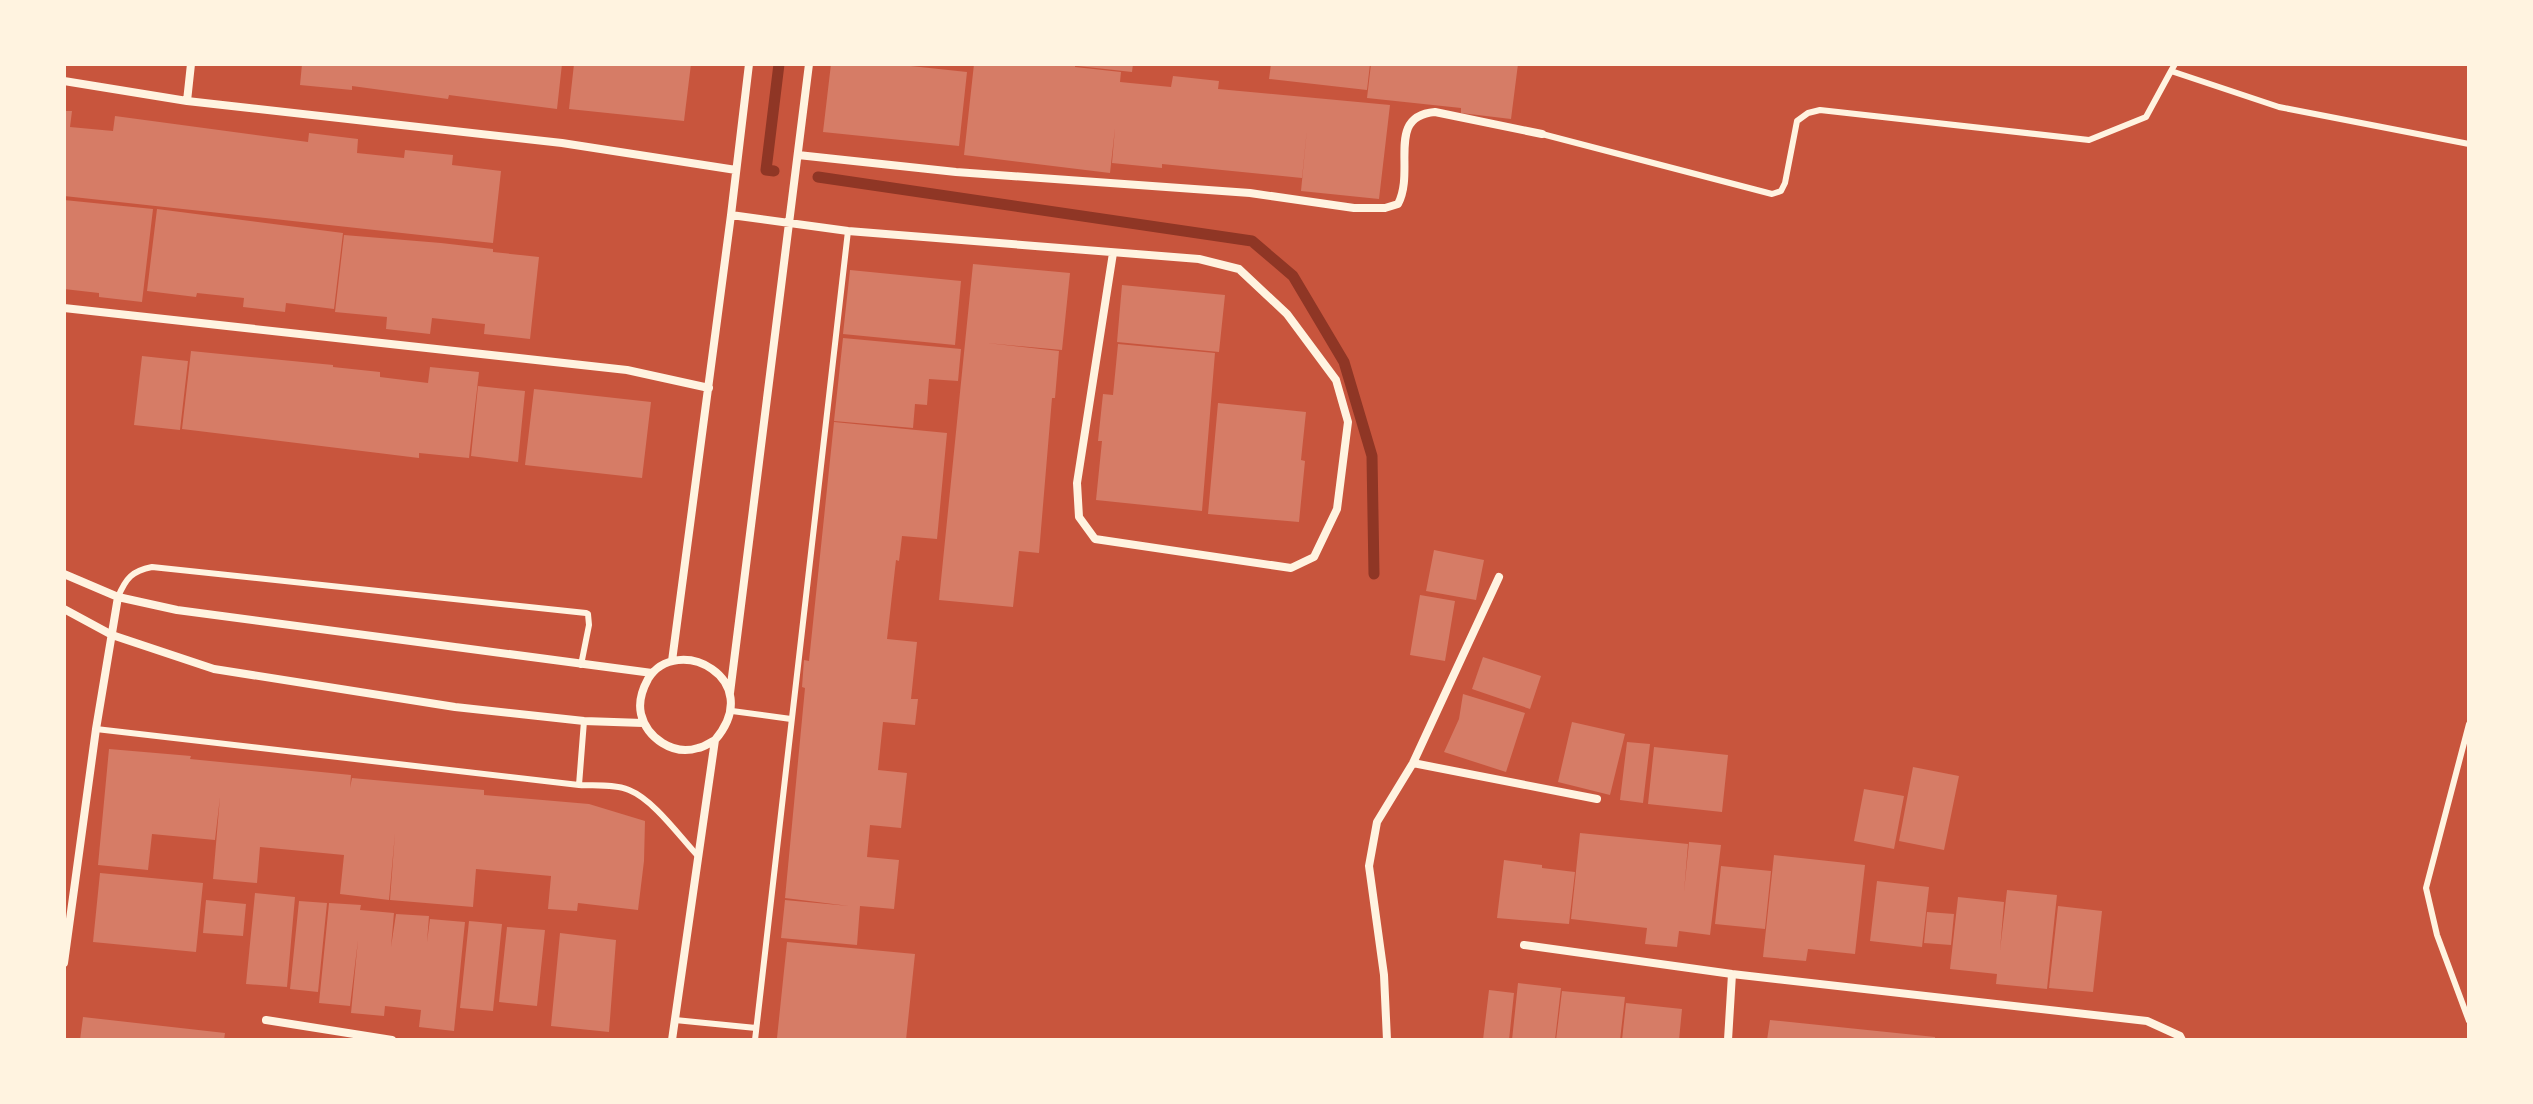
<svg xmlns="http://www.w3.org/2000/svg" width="2533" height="1104" font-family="Barlow,sans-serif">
<rect width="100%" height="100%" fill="#c8553d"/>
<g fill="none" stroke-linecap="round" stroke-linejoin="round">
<!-- stream -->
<path stroke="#8f3625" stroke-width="11" d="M 774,171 L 766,170 L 779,64
M 818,177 L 1252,241 L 1293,276 L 1344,362 L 1372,456 L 1374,574"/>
</g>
<!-- building -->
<path fill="#d67c66" d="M 302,64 L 562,64 L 557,109 L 449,95 L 448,99 L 352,86 L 352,90 L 300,85 Z
M 574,64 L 691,64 L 684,121 L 569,109 Z
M 831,64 L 892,64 L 967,72 L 959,146 L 823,132 Z
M 974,64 L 1075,64 L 1075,67 L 1121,72 L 1120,82 L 1171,87 L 1173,76 L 1219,81 L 1218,89 L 1390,105 L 1379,199 L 1301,191 L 1307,129 L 1302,178 L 1162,164 L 1162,168 L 1112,163 L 1115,128 L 1110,173 L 964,155 Z
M 1078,64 L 1133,64 L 1132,72 L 1078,66 Z
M 1271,64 L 1370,64 L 1367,90 L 1269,79 Z
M 1371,64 L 1518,64 L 1511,119 L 1461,113 L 1461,108 L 1367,98 Z
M 64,111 L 72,111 L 70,127 L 113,131 L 115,116 L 308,142 L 309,133 L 358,139 L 357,153 L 404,158 L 405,150 L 453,155 L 452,165 L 501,171 L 493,243 L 64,196 Z
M 64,200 L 153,209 L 142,302 L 99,297 L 99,293 L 64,289 Z
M 157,209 L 343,233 L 334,309 L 286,303 L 285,312 L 243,307 L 244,298 L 197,293 L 196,297 L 147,291 Z
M 344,235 L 441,243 L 493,249 L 493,252 L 539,257 L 530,339 L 484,334 L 485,324 L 432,318 L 430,334 L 386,329 L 387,317 L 335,312 Z
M 973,264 L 1070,273 L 1062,350 L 987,343 L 1059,351 L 1055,398 L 1052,398 L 1039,553 L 1019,551 L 1013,607 L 939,600 Z
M 850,270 L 961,281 L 955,345 L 843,334 Z
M 1122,285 L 1225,295 L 1219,352 L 1117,342 Z
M 843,338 L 961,349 L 958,381 L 929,379 L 927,405 L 915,404 L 913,428 L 834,421 Z
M 1118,344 L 1215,353 L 1202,511 L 1096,500 L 1102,441 L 1098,441 L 1103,394 L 1113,395 Z
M 191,351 L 333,365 L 333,367 L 380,372 L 380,377 L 428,383 L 430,367 L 479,372 L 469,458 L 419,453 L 419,458 L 182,429 Z
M 142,356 L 188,361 L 180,430 L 134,425 Z
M 478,386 L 525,391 L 518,462 L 471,456 Z
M 534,389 L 651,402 L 642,478 L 525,465 Z
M 1218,403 L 1306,412 L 1301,460 L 1305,461 L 1299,522 L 1208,514 Z
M 834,422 L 947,433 L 937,539 L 902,536 L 899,561 L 896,560 L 890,613 L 887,639 L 917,642 L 911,699 L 918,699 L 915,725 L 883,722 L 878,770 L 907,773 L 901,828 L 870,825 L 867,857 L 899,860 L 894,909 L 860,906 L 857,945 L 781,938 L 785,900 L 849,906 L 785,898 L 805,688 L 802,687 L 804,660 L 809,661 Z
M 1434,550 L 1484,560 L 1476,600 L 1426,591 Z
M 1420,595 L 1455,601 L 1445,661 L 1410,655 Z
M 1483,657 L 1541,676 L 1530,709 L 1472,689 Z
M 1463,694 L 1525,713 L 1506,772 L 1444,752 L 1459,719 Z
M 1572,722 L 1625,734 L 1610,795 L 1558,782 Z
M 1627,742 L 1650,744 L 1643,803 L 1620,800 Z
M 1654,747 L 1728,755 L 1722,812 L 1648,804 Z
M 109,749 L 191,756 L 190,759 L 351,775 L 350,788 L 352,778 L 484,790 L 484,795 L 589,804 L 645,821 L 644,861 L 638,910 L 578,903 L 577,911 L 548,909 L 551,876 L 476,869 L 473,907 L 390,900 L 395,833 L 389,900 L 340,894 L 344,855 L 260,847 L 257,883 L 213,879 L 220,797 L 215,840 L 152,834 L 148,870 L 98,865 Z
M 1913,767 L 1959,776 L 1944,850 L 1899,841 Z
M 1864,789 L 1904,796 L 1894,849 L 1854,841 Z
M 1580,833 L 1688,844 L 1684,892 L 1689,842 L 1721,845 L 1710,935 L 1679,931 L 1677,947 L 1645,944 L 1647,928 L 1571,919 Z
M 1774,855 L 1865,865 L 1855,954 L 1808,949 L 1806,961 L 1763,957 Z
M 1504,860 L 1542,865 L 1542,868 L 1575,872 L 1569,924 L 1497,918 Z
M 1721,866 L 1771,871 L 1765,929 L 1715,924 Z
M 100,873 L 203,883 L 196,952 L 93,942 Z
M 1877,881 L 1929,887 L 1922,947 L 1870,941 Z
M 2007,890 L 2057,895 L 2047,989 L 1996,984 L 1997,974 L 1950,969 L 1958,897 L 2004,902 L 2000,950 Z
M 255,893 L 295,897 L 287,987 L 246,984 Z
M 206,900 L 246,904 L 243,936 L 203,933 Z
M 299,901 L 327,903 L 318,992 L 290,989 Z
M 329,903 L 361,905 L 360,910 L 394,913 L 391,947 L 396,914 L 429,916 L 427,942 L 430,919 L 465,922 L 454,1031 L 419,1027 L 421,1010 L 385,1006 L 384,1016 L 351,1013 L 358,940 L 350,1006 L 319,1003 Z
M 2058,906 L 2102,911 L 2093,992 L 2049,988 Z
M 1927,912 L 1954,914 L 1951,945 L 1924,943 Z
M 469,921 L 502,924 L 493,1011 L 460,1008 Z
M 507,927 L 545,930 L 537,1006 L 499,1002 Z
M 560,933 L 616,940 L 609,1032 L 551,1026 Z
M 787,942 L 915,954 L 906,1040 L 777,1038 Z
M 1518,983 L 1561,988 L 1555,1040 L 1512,1040 Z
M 1489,990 L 1514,993 L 1509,1040 L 1483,1040 Z
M 1562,991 L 1625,997 L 1620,1040 L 1556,1040 Z
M 1626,1003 L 1682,1009 L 1679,1040 L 1622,1040 Z
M 83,1017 L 225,1033 L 224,1040 L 80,1040 Z
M 1770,1020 L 1935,1037 L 1935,1040 L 1767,1040 Z"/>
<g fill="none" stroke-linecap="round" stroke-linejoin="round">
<!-- service -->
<path stroke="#fff3e0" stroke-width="6" d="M 2175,64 L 2171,71 L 2279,107 L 2469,144
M 1542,134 L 1772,194 L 1781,191 L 1785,183 L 1797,121 L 1808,113 L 1820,110 L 2089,140 L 2146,117 L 2171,71
M 118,597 C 126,578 132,571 152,567 L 586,613 L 588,614 L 589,625 L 581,665
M 732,711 L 791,719
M 2469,724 L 2426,888 L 2437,935 L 2469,1021
M 96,729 L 579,785 C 595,786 614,784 629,790 C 654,800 680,837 698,856
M 579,785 L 584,721
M 675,1020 L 756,1028
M 755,1040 L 848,231"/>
<!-- minor -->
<path stroke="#fff3e0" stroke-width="8" d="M 64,81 L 187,101 L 562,143 L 736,170
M 187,101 L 191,64
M 798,155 L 956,172 L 1250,193 L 1354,208 L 1385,208 L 1398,204 C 1416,170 1385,116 1435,112 L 1542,134
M 731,215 L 848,231 L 1199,259 L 1239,269 L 1287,314 L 1336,380 L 1348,422 L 1337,509 L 1314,557 L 1291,568 L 1095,539 L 1079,517 L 1077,483 L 1113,253
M 64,308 L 627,370 L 709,388
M 64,574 L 118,597 L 177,610 L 652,673
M 64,609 L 112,635 L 214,669 L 455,707 L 584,721 L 643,723
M 672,661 L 731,215 L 749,64
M 730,693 L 809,64
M 1413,763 L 1597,799
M 1524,945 L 1732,974 L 2147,1021 L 2180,1036 L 2182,1040
M 64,963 L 96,729 L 118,597
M 266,1020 L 392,1040
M 672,1040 L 715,740 C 767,679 677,632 648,679 C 642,690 638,701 641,714 C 647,738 673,756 698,748 C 704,747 709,743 715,740
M 1387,1040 L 1384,975 L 1369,866 L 1377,822 L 1413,763 L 1499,577
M 1728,1040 L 1732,974"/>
</g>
<!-- border -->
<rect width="2533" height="1104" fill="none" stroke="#fff3e0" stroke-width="132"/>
</svg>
